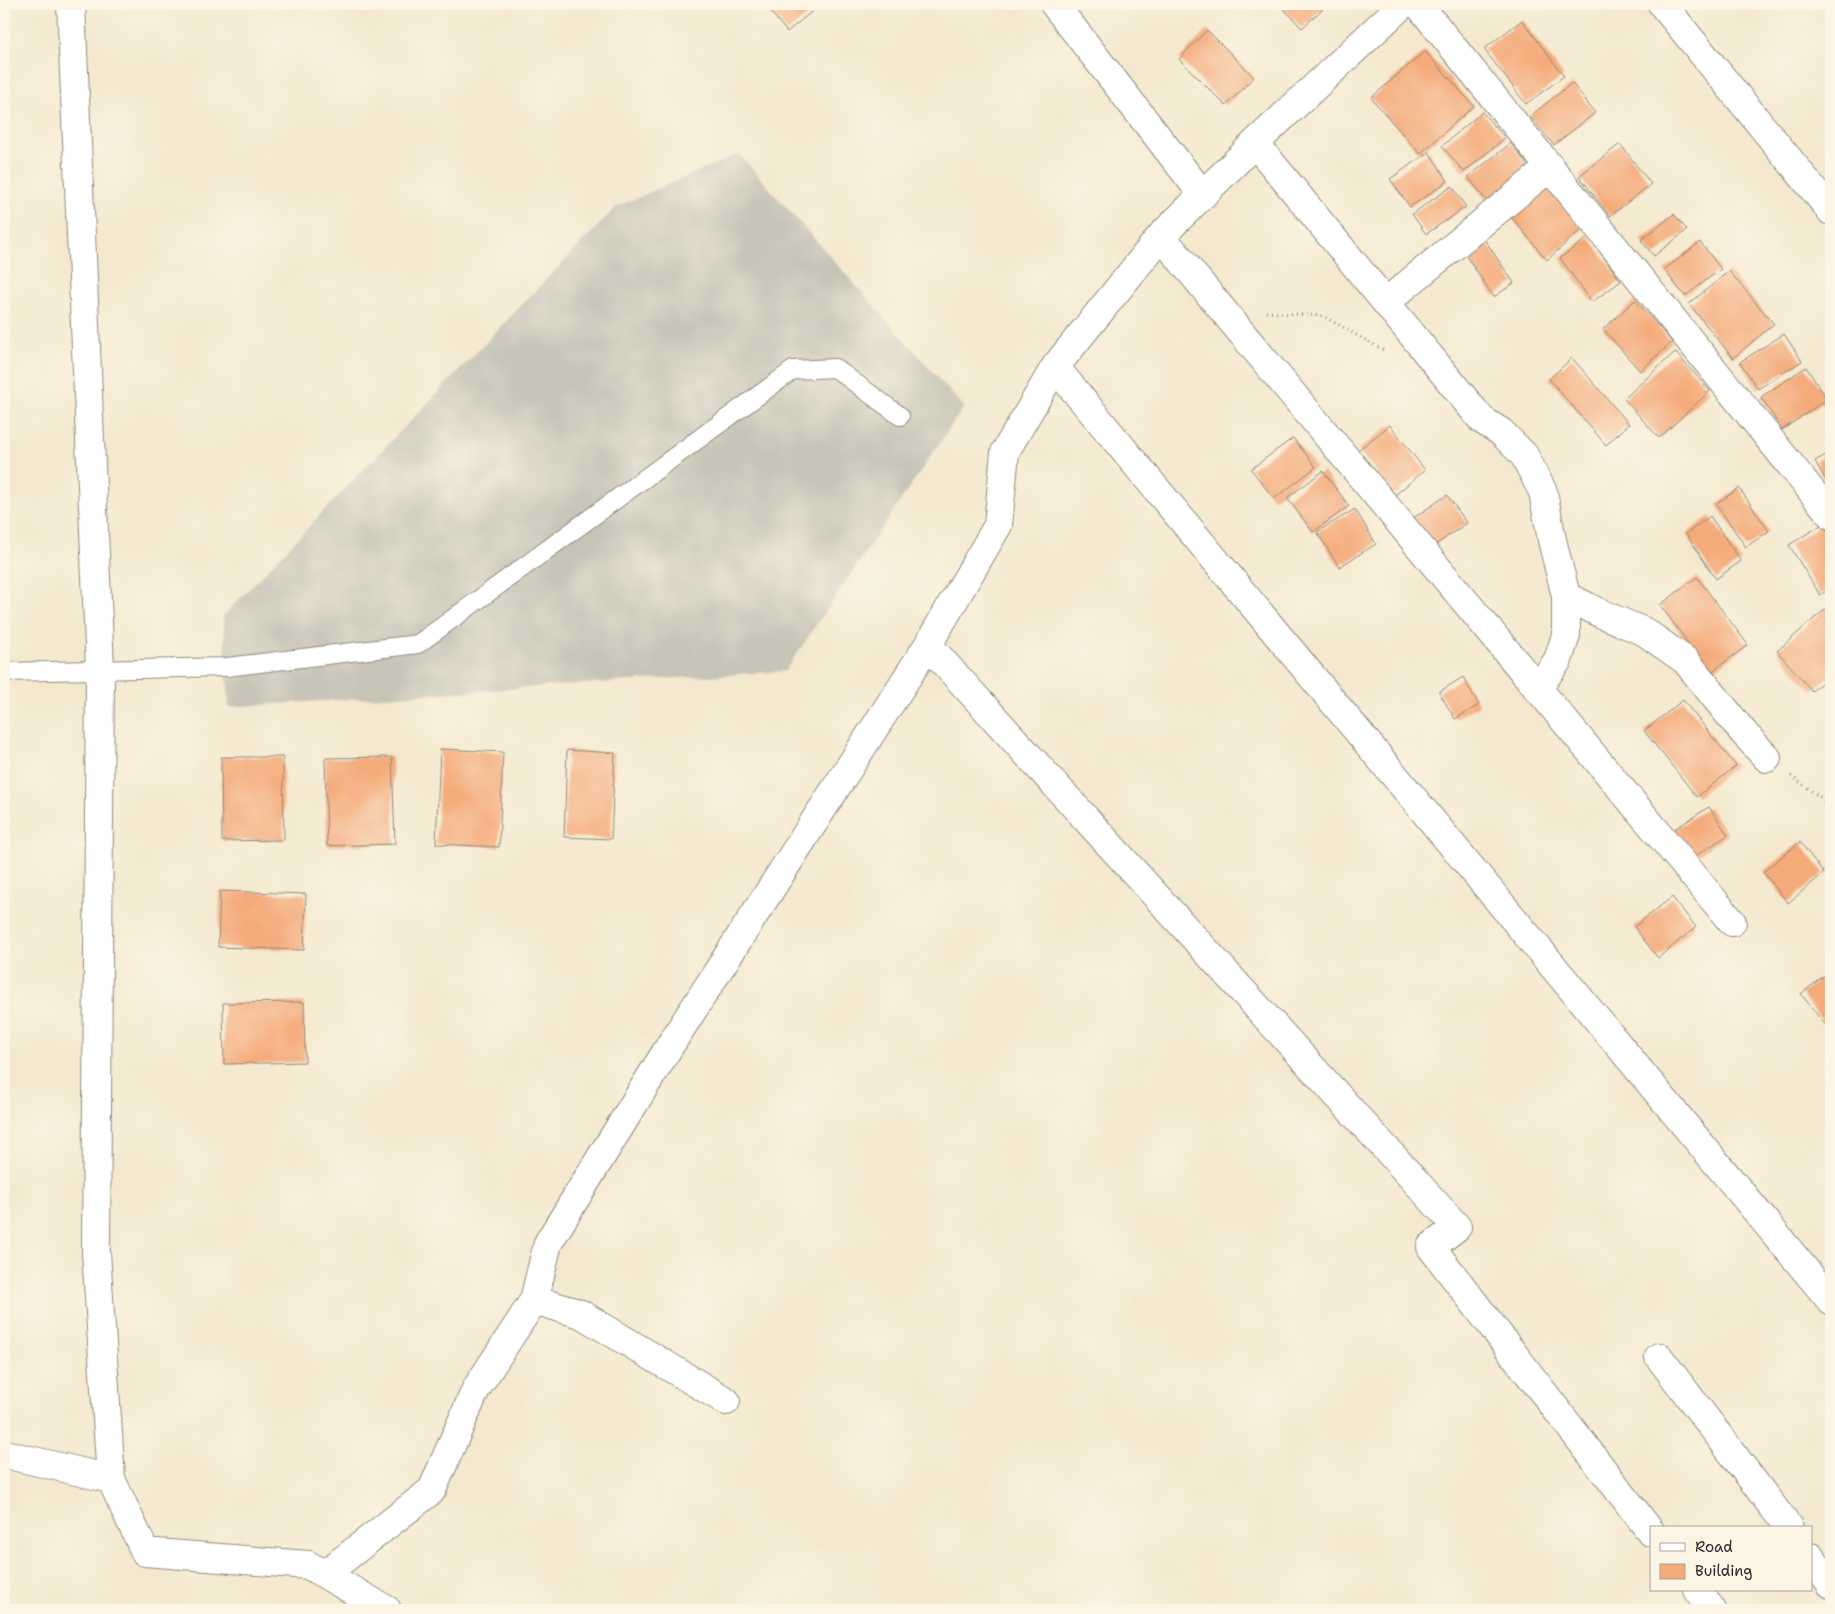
<svg xmlns="http://www.w3.org/2000/svg" width="1835" height="1614" font-family="'Shantell Sans',sans-serif">
<rect width="100%" height="100%" fill="#fcf5e5"/>
<filter id="ink" filterUnits="userSpaceOnUse"><feTurbulence type="fractalNoise" baseFrequency=".02" numOctaves="2"/><feDisplacementMap in="SourceGraphic" scale="10" xChannelSelector="R" yChannelSelector="G"/><feConvolveMatrix kernelMatrix="1 2 1 2 8 2 1 2 1" color-interpolation-filters="sRGB"/></filter>
<filter id="wash" filterUnits="userSpaceOnUse"><feTurbulence type="fractalNoise" baseFrequency=".0096" numOctaves="4" result="noise"/><feDisplacementMap in="SourceGraphic" scale="20" xChannelSelector="R" yChannelSelector="G"/><feGaussianBlur stdDeviation="1.12" result="paint"/><feColorMatrix in="noise" values="0 0 0 0 0 0 0 0 0 0 0 0 0 0 0 0 0 1.4 0 .05"/><feComposite in="paint" operator="in"/></filter>
<g filter="url(#wash)">
<rect width="100%" height="100%" fill="#f4e9cf"/>
<!-- industrial -->
<path fill="#c7c5b8" d="M 739,154 L 964,407 L 785,671 L 229,707 L 223,616 L 616,207 Z"/>
<g id="blocks">
<!-- building -->
<path fill="#f4aa79" d="M 764,4 L 821,4 L 787,32 Z
M 1279,4 L 1326,4 L 1327,5 L 1302,28 Z
M 1522,20 L 1564,76 L 1526,104 L 1484,49 Z
M 1207,30 L 1254,77 L 1226,106 L 1179,59 Z
M 1425,51 L 1474,106 L 1420,154 L 1371,98 Z
M 1572,83 L 1595,113 L 1554,145 L 1530,116 Z
M 1482,112 L 1505,138 L 1464,172 L 1442,146 Z
M 1511,143 L 1532,171 L 1490,205 L 1468,177 Z
M 1620,144 L 1651,184 L 1610,216 L 1579,176 Z
M 1429,152 L 1448,181 L 1410,207 L 1390,179 Z
M 1452,186 L 1466,207 L 1426,234 L 1412,214 Z
M 1546,186 L 1582,229 L 1547,260 L 1511,217 Z
M 1674,214 L 1687,230 L 1654,256 L 1641,240 Z
M 1589,237 L 1621,281 L 1592,302 L 1560,258 Z
M 1484,239 L 1514,283 L 1494,297 L 1464,253 Z
M 1700,242 L 1721,269 L 1685,296 L 1664,270 Z
M 1729,271 L 1774,324 L 1733,358 L 1689,304 Z
M 1635,300 L 1672,342 L 1640,371 L 1603,329 Z
M 1784,334 L 1802,361 L 1758,389 L 1740,362 Z
M 1675,352 L 1710,391 L 1659,438 L 1624,399 Z
M 1572,358 L 1629,424 L 1606,445 L 1549,379 Z
M 1806,367 L 1827,399 L 1782,430 L 1761,397 Z
M 1390,425 L 1425,470 L 1395,495 L 1358,450 Z
M 1293,438 L 1316,467 L 1274,499 L 1251,469 Z
M 1831,452 L 1831,490 L 1815,461 Z
M 1323,471 L 1349,506 L 1313,532 L 1287,498 Z
M 1739,488 L 1769,531 L 1746,547 L 1716,504 Z
M 1447,495 L 1467,523 L 1428,550 L 1409,521 Z
M 1355,509 L 1376,544 L 1339,567 L 1317,532 Z
M 1710,516 L 1741,561 L 1716,579 L 1686,534 Z
M 1823,524 L 1831,537 L 1831,588 L 1820,595 L 1789,545 Z
M 1697,577 L 1748,645 L 1710,673 L 1660,605 Z
M 1831,604 L 1831,674 L 1812,691 L 1777,651 Z
M 1463,677 L 1479,705 L 1455,719 L 1439,692 Z
M 1683,700 L 1736,766 L 1697,797 L 1644,731 Z
M 440,749 L 503,752 L 499,847 L 436,844 Z
M 567,750 L 615,753 L 611,839 L 564,837 Z
M 221,757 L 283,757 L 284,840 L 222,841 Z
M 392,757 L 395,844 L 327,846 L 325,758 Z
M 1709,807 L 1728,835 L 1689,860 L 1670,832 Z
M 1800,842 L 1824,873 L 1788,903 L 1763,872 Z
M 220,891 L 306,894 L 304,950 L 218,947 Z
M 1672,897 L 1696,927 L 1658,958 L 1634,927 Z
M 1831,970 L 1831,1032 L 1801,994 Z
M 304,1002 L 305,1062 L 224,1064 L 223,1003 Z"/>
</g>
</g>
<g filter="url(#ink)">
<use href="#blocks" fill-opacity="0" stroke="#908a7d" stroke-width="1"/>
<g fill="none" stroke-linecap="round" stroke-linejoin="round">
<defs>
<path id="lane" d="M 4,672 L 227,667 L 418,644 L 793,370 L 835,368 L 900,416"/>
<path id="street" d="M 71,4 L 100,669 L 96,1252 L 111,1479 L 145,1552 L 308,1565 L 387,1610
M 1054,4 L 1203,195
M 1418,4 L 1831,515
M 1662,4 L 1831,211
M 1255,143 L 1482,420 L 1501,432 L 1524,455 L 1543,492 L 1552,540 L 1566,596 L 1566,635 L 1558,660 L 1537,689
M 1161,236 L 1732,922
M 1386,302 L 1550,167
M 1055,367 L 1831,1301
M 1566,596 L 1602,614 L 1645,632 L 1686,661 L 1743,732 L 1767,758
M 928,645 L 1457,1227 L 1431,1247 L 1651,1532
M 534,1300 L 548,1243 L 669,1047 L 928,645 L 998,525 L 1005,452 L 1055,367 L 1161,236 L 1255,143 L 1403,4
M 1659,1357 L 1789,1528
M 4,1454 L 111,1479
M 1811,1557 L 1831,1584
M 325,1574 L 432,1490 L 476,1389 L 534,1300 L 581,1314 L 726,1401
M 1697,1590 L 1712,1610"/>
</defs>
<!-- lane casing -->
<use href="#lane" stroke="#908a7d" stroke-width="20"/>
<!-- street casing -->
<use href="#street" stroke="#908a7d" stroke-width="30"/>
<!-- path -->
<path stroke="#908a7d" stroke-width="3" stroke-dasharray="1 4" stroke-linecap="butt" d="M 1266,312 L 1323,316 L 1383,350
M 1791,776 L 1831,805"/>
<!-- lane -->
<use href="#lane" stroke="#fff" stroke-width="18"/>
<!-- street -->
<use href="#street" stroke="#fff" stroke-width="28"/>
</g>
</g>
<!-- margin -->
<rect width="1835" height="1614" fill="none" stroke="#fcf5e5" stroke-width="20"/>
<!-- legend -->
<rect x="1650" y="1526" width="162" height="65" fill="#fcf5e5" stroke="#a8a49b"/>
<rect x="1660" y="1543" width="25" height="8" fill="#ffffff" stroke="#a8a49b"/>
<text x="1695" y="1552" font-size="15" fill="#2b2b2b">Road</text>
<rect x="1660" y="1564" width="25" height="15" fill="#f4aa79" stroke="#a8a49b"/>
<text x="1695" y="1576" font-size="15" fill="#2b2b2b">Building</text>
</svg>
